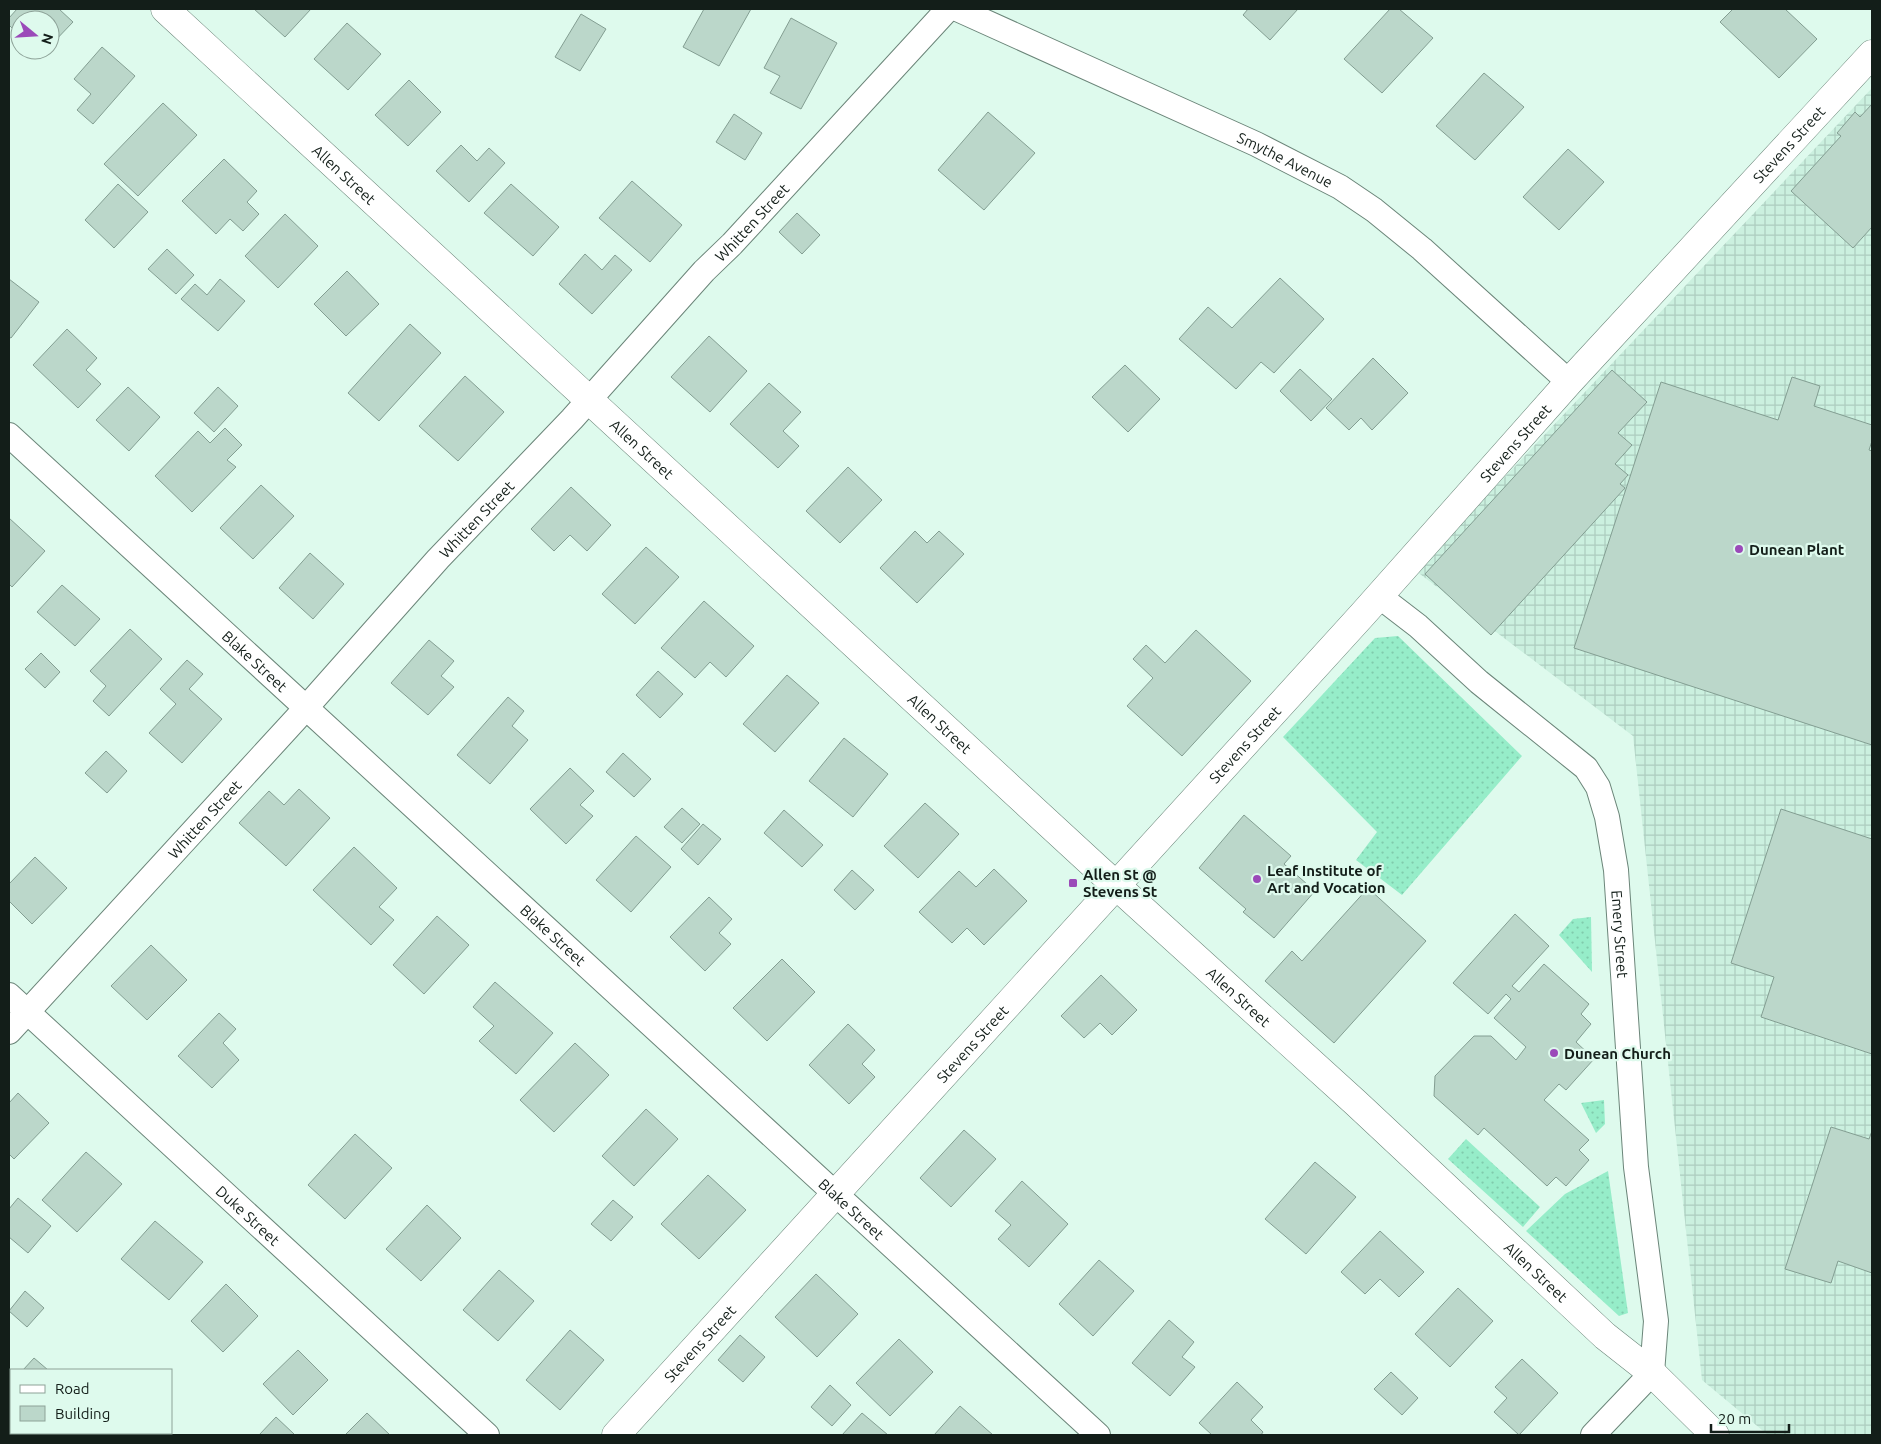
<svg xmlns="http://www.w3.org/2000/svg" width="1881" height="1444" font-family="Ubuntu,sans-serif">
<defs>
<pattern id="industrial-grid" width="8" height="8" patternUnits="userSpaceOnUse" patternTransform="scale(1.25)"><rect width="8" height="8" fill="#cbf0df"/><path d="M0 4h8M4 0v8" fill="none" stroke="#adcdbf"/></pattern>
<pattern id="grass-dots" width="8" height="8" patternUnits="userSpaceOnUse" patternTransform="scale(1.25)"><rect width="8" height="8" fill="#96edc9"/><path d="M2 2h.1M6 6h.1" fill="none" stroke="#80cbac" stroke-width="1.8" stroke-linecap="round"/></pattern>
</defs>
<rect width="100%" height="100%" fill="#defaed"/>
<!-- industrial -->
<path fill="url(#industrial-grid)" d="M 1872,88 L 1872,1435 L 1768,1435 L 1702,1380 L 1633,736 L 1416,571 Z"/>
<!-- grass -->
<path fill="url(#grass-dots)" d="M 1398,636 L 1522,756 L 1402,895 L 1356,860 L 1377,832 L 1283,737 L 1375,638 Z
M 1591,917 L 1592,972 L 1559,935 L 1573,919 Z
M 1604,1100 L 1605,1124 L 1596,1133 L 1581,1103 Z
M 1466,1139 L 1540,1207 L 1523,1227 L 1448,1159 Z
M 1608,1171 L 1628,1313 L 1619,1316 L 1526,1231 L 1565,1194 Z"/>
<!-- building -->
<path fill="#bbd7ca" stroke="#839e92" d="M 17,9 L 59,9 L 73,22 L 50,46 L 50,20 L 20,20 L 20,36 L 9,25 L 9,18 Z
M 254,9 L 311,9 L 285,37 Z
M 704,9 L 751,9 L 719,66 L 683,47 Z
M 1248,9 L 1298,9 L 1270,40 L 1243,15 Z
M 1390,9 L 1399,9 L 1433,38 L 1382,93 L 1344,59 Z
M 1733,9 L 1785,9 L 1817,39 L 1779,78 L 1720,22 Z
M 581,14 L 606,29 L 580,71 L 555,57 Z
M 791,18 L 837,43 L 801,109 L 770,93 L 780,76 L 764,68 Z
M 347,23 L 381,54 L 348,90 L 314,59 Z
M 102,47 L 135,76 L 93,124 L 77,110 L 91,94 L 74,79 Z
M 35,50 L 46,50 L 41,56 Z
M 1484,73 L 1524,107 L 1475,160 L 1436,126 Z
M 409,80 L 441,112 L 408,146 L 375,115 Z
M 163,103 L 197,135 L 138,196 L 104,164 Z
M 1872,104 L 1872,227 L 1853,248 L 1791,191 L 1841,136 L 1837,133 L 1855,112 L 1860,117 Z
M 988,112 L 1035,153 L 984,210 L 938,170 Z
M 734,114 L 762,133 L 745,160 L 716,142 Z
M 461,145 L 477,161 L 489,148 L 505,163 L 469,202 L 436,171 Z
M 1568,149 L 1604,182 L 1559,230 L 1523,197 Z
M 224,159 L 257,191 L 247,202 L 259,214 L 243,231 L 230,219 L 216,234 L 182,201 Z
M 632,181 L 682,225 L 650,262 L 599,218 Z
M 118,184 L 148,212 L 114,248 L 85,220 Z
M 511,184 L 559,227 L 533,256 L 484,213 Z
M 797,213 L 820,235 L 802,254 L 779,232 Z
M 285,214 L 318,246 L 278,288 L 245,256 Z
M 167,249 L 194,275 L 176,294 L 148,269 Z
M 585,254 L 602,270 L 615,255 L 632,270 L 592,314 L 559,284 Z
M 347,271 L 379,304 L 346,336 L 314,304 Z
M 1280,278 L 1324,319 L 1274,373 L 1261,362 L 1236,389 L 1179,339 L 1208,307 L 1232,328 Z
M 9,279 L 39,302 L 11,338 L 9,337 Z
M 220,279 L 245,301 L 218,331 L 181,299 L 195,284 L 207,295 Z
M 410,324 L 441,353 L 379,421 L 348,393 Z
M 67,329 L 97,358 L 86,370 L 101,384 L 78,408 L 33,365 Z
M 709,336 L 747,371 L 710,412 L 671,377 Z
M 1373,358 L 1408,393 L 1372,430 L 1361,418 L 1349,430 L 1326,408 Z
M 1125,365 L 1160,399 L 1128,432 L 1092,397 Z
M 1300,369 L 1332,399 L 1311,421 L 1280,391 Z
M 1612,370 L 1647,402 L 1618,433 L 1632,445 L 1615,464 L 1628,475 L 1620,484 L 1625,488 L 1491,635 L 1425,574 Z
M 465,376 L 504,412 L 458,461 L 419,426 Z
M 1792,377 L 1820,386 L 1814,406 L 1872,425 L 1872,441 L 1869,450 L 1872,451 L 1872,745 L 1574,648 L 1661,382 L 1778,420 Z
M 769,383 L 801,412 L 783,431 L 799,446 L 778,468 L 730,424 Z
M 128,387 L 160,417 L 129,451 L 96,420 Z
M 218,387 L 238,406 L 214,432 L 194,413 Z
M 225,428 L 242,445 L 227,460 L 236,467 L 192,512 L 155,476 L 198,431 L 210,443 Z
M 848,467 L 882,500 L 840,543 L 806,511 Z
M 261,485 L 294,516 L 253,559 L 220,528 Z
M 571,487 L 611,525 L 587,551 L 570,535 L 554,551 L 531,529 Z
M 9,518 L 45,551 L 12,587 L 9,584 Z
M 915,531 L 927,543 L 939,531 L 964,554 L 917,603 L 880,568 Z
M 646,547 L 679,577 L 635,624 L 602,594 Z
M 310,553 L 344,584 L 313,619 L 279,588 Z
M 62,585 L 100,619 L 75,646 L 37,612 Z
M 704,601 L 754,646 L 726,677 L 710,662 L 695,678 L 661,648 Z
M 130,629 L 162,659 L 109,716 L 93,701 L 106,686 L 90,671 Z
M 1196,630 L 1251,681 L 1182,756 L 1127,706 L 1153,678 L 1133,659 L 1146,645 L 1165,663 Z
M 429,640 L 454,661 L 441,676 L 454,687 L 428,715 L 391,683 Z
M 41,653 L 60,672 L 45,688 L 25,669 Z
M 187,660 L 203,674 L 189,689 L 222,719 L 182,763 L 149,733 L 176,704 L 160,689 Z
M 658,671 L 683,694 L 660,718 L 636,695 Z
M 787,675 L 819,703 L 775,752 L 743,724 Z
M 508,697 L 524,711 L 512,726 L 528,740 L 490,784 L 457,755 Z
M 844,738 L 888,774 L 853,817 L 809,781 Z
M 106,751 L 127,771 L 107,793 L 85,773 Z
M 623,753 L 651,779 L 634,797 L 606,772 Z
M 570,768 L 594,791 L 580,805 L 593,816 L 566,844 L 530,809 Z
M 299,789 L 330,818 L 286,866 L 239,823 L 269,791 L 284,805 Z
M 925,803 L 959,834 L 918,878 L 884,846 Z
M 682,808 L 700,824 L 682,843 L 664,827 Z
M 1781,809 L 1872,839 L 1872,1054 L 1761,1017 L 1774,977 L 1731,963 Z
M 784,810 L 823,845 L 802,867 L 764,833 Z
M 1244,815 L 1291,856 L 1284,864 L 1315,891 L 1274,938 L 1243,912 L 1246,909 L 1199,868 Z
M 703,824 L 721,839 L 698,865 L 681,849 Z
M 636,836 L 671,867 L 631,912 L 596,880 Z
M 354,847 L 397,888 L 379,907 L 394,920 L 371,945 L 313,890 Z
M 35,857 L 67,888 L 32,924 L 9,901 L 9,884 Z
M 994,869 L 1027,901 L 984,945 L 967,928 L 952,943 L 919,912 L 959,871 L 976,887 Z
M 852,870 L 874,890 L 855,910 L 834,890 Z
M 1368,888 L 1426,941 L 1334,1043 L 1265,981 L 1292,951 L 1302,961 Z
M 709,897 L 732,919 L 719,933 L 731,944 L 705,971 L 670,937 Z
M 1515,914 L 1549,946 L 1512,986 L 1519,992 L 1544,964 L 1589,1004 L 1581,1014 L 1591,1024 L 1576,1042 L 1594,1059 L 1566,1090 L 1559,1084 L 1544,1100 L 1589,1140 L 1579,1150 L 1589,1160 L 1566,1186 L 1556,1177 L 1547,1186 L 1484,1128 L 1478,1135 L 1434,1096 L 1435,1076 L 1474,1036 L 1491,1036 L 1516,1060 L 1526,1047 L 1494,1018 L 1511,999 L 1506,994 L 1488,1014 L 1453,983 Z
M 437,916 L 469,945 L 424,994 L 393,965 Z
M 151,945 L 187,980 L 147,1020 L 111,986 Z
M 782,959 L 815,992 L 767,1041 L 733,1008 Z
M 1101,975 L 1137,1010 L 1112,1035 L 1100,1023 L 1084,1038 L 1061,1016 Z
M 495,982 L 553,1033 L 516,1074 L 479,1041 L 494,1026 L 473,1007 Z
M 219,1013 L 236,1029 L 223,1043 L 239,1060 L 212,1088 L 178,1056 Z
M 848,1024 L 875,1050 L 862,1064 L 875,1077 L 849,1104 L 809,1065 Z
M 575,1043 L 609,1075 L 554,1132 L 520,1100 Z
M 18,1093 L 49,1123 L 14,1159 L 9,1154 L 9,1103 Z
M 646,1109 L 678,1139 L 634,1186 L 602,1156 Z
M 1831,1127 L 1869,1139 L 1872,1131 L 1872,1273 L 1838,1261 L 1831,1283 L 1785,1269 Z
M 964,1130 L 996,1159 L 951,1207 L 920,1178 Z
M 355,1134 L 392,1168 L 345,1219 L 308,1185 Z
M 86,1152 L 122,1184 L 77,1232 L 42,1200 Z
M 1315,1162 L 1356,1197 L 1306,1254 L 1265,1219 Z
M 708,1175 L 746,1210 L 699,1259 L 661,1224 Z
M 1022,1181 L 1068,1224 L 1029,1267 L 998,1239 L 1011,1225 L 995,1211 Z
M 18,1198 L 51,1226 L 28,1253 L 9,1237 L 9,1209 Z
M 613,1200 L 633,1217 L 611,1241 L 591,1224 Z
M 427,1205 L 461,1238 L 421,1281 L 386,1249 Z
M 155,1221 L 203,1262 L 169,1300 L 121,1259 Z
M 1380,1231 L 1424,1272 L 1399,1297 L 1380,1279 L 1365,1294 L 1341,1272 Z
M 1099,1260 L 1134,1291 L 1093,1336 L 1059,1304 Z
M 499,1270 L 534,1301 L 498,1341 L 463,1310 Z
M 816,1274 L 858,1314 L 817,1357 L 775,1317 Z
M 226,1284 L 258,1316 L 223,1352 L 191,1321 Z
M 1458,1288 L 1493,1321 L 1450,1367 L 1415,1334 Z
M 25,1291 L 44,1308 L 27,1327 L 9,1311 Z
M 1169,1320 L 1194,1342 L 1182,1357 L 1195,1367 L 1170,1396 L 1132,1363 Z
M 570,1330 L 604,1360 L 560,1410 L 526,1380 Z
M 740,1335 L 765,1357 L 743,1382 L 718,1360 Z
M 899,1339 L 933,1372 L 890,1416 L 856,1383 Z
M 298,1350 L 328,1380 L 293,1415 L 263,1384 Z
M 34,1358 L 48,1370 L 23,1370 Z
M 1522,1359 L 1558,1393 L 1519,1435 L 1494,1412 L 1507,1398 L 1495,1387 Z
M 9,1371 L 11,1373 L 11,1382 L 9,1384 Z
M 1391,1372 L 1418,1398 L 1402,1415 L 1374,1389 Z
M 1237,1382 L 1263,1407 L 1251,1420 L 1263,1432 L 1261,1435 L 1212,1435 L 1199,1423 Z
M 11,1383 L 11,1423 L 9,1421 L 9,1386 Z
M 830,1385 L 851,1405 L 832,1426 L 811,1407 Z
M 960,1406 L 993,1435 L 934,1435 Z
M 367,1413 L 390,1435 L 345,1435 Z
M 862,1413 L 888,1435 L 842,1435 Z
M 276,1417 L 294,1434 L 293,1435 L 259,1435 Z
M 89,1433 L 108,1433 L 110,1435 L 87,1435 Z"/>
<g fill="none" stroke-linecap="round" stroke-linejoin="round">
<defs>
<g id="street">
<path id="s1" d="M 957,9 L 1256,144 L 1340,187 L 1374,210 L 1422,249 L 1569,382"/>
<path id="s2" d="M 9,435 L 1098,1435"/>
<path id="s3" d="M 1379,596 L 1418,626 L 1479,682 L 1586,768 L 1598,787 L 1607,817 L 1616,870 L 1636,1167 L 1656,1321 L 1652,1373 L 1593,1435"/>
<path id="s4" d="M 9,995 L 487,1435"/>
<path id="s5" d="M 9,1032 L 296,719 L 438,559 L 572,419 L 704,271 L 732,244 L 948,9"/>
</g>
<g id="secondary">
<path id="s6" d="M 165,9 L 1098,869 L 1356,1103 L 1605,1336 L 1652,1373 L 1715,1435"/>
<path id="s7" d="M 616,1435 L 1363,614 L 1569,382 L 1872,54"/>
</g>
</defs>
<!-- street casing -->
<use href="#street" stroke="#6b8579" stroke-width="26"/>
<!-- secondary casing -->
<use href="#secondary" stroke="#6b8579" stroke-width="29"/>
<!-- street -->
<use href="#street" stroke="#fff" stroke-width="24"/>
<!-- secondary -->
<use href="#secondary" stroke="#fff" stroke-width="28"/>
</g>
<!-- markers -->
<g fill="#9b4ab9" stroke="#defaed" stroke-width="2">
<circle cx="1739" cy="549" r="5"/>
<circle cx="1257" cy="879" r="5"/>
<rect x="1068" y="878" width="10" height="10" rx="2.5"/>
<circle cx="1554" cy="1053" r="5"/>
</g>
<g text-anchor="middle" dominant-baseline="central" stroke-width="4.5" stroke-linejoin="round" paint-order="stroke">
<!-- street labels -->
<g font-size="15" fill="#131e19" stroke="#defaed">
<text stroke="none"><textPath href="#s7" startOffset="1744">Stevens Street</textPath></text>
<text stroke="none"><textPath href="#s1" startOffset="361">Smythe Avenue</textPath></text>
<text stroke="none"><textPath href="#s6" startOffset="244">Allen Street</textPath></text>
<text stroke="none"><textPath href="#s5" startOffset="1099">Whitten Street</textPath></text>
<text stroke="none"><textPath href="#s7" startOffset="1339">Stevens Street</textPath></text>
<text stroke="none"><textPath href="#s6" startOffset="649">Allen Street</textPath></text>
<text stroke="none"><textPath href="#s5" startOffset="694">Whitten Street</textPath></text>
<text stroke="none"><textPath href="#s2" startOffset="334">Blake Street</textPath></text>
<text stroke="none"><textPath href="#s6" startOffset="1054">Allen Street</textPath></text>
<text stroke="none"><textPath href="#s7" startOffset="934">Stevens Street</textPath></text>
<text stroke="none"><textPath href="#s5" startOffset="289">Whitten Street</textPath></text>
<text stroke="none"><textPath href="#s3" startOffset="441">Emery Street</textPath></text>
<text stroke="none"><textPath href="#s2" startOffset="739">Blake Street</textPath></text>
<text stroke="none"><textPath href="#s6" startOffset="1459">Allen Street</textPath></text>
<text stroke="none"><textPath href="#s7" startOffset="529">Stevens Street</textPath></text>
<text stroke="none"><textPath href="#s2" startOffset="1144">Blake Street</textPath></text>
<text stroke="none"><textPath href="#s4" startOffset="325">Duke Street</textPath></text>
<text stroke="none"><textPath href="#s6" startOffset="1864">Allen Street</textPath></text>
<text stroke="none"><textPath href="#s7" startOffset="124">Stevens Street</textPath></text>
</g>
<!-- poi labels -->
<g font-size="15" font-weight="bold" fill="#131e19" stroke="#defaed" text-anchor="start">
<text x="1749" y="549">Dunean Plant</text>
<text x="1267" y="870">Leaf Institute of<tspan x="1267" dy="17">Art and Vocation</tspan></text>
<text x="1083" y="874">Allen St @<tspan x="1083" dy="17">Stevens St</tspan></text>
<text x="1564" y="1053">Dunean Church</text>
</g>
</g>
<!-- border -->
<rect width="1881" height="1444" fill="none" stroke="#131e19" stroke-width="20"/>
<!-- legend -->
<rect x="10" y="1369" width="162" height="65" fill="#defaed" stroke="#8da298"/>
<rect x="20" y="1385" width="25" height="8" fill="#ffffff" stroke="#8da298"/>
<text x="55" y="1394" font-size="15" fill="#131e19">Road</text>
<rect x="20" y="1406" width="25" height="15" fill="#bbd7ca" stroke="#8da298"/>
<text x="55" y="1419" font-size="15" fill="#131e19">Building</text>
<!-- north arrow -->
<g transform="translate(35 35) rotate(108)"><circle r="24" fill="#defaed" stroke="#8da298"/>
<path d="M0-4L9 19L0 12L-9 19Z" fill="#9b4ab9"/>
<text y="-8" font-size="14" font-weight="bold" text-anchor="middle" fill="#131e19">N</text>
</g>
<!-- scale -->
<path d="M1711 1424v8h78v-8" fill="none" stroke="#131e19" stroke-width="2.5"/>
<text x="1718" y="1424" font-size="15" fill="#131e19" stroke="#defaed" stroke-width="4" paint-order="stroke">20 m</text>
</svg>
